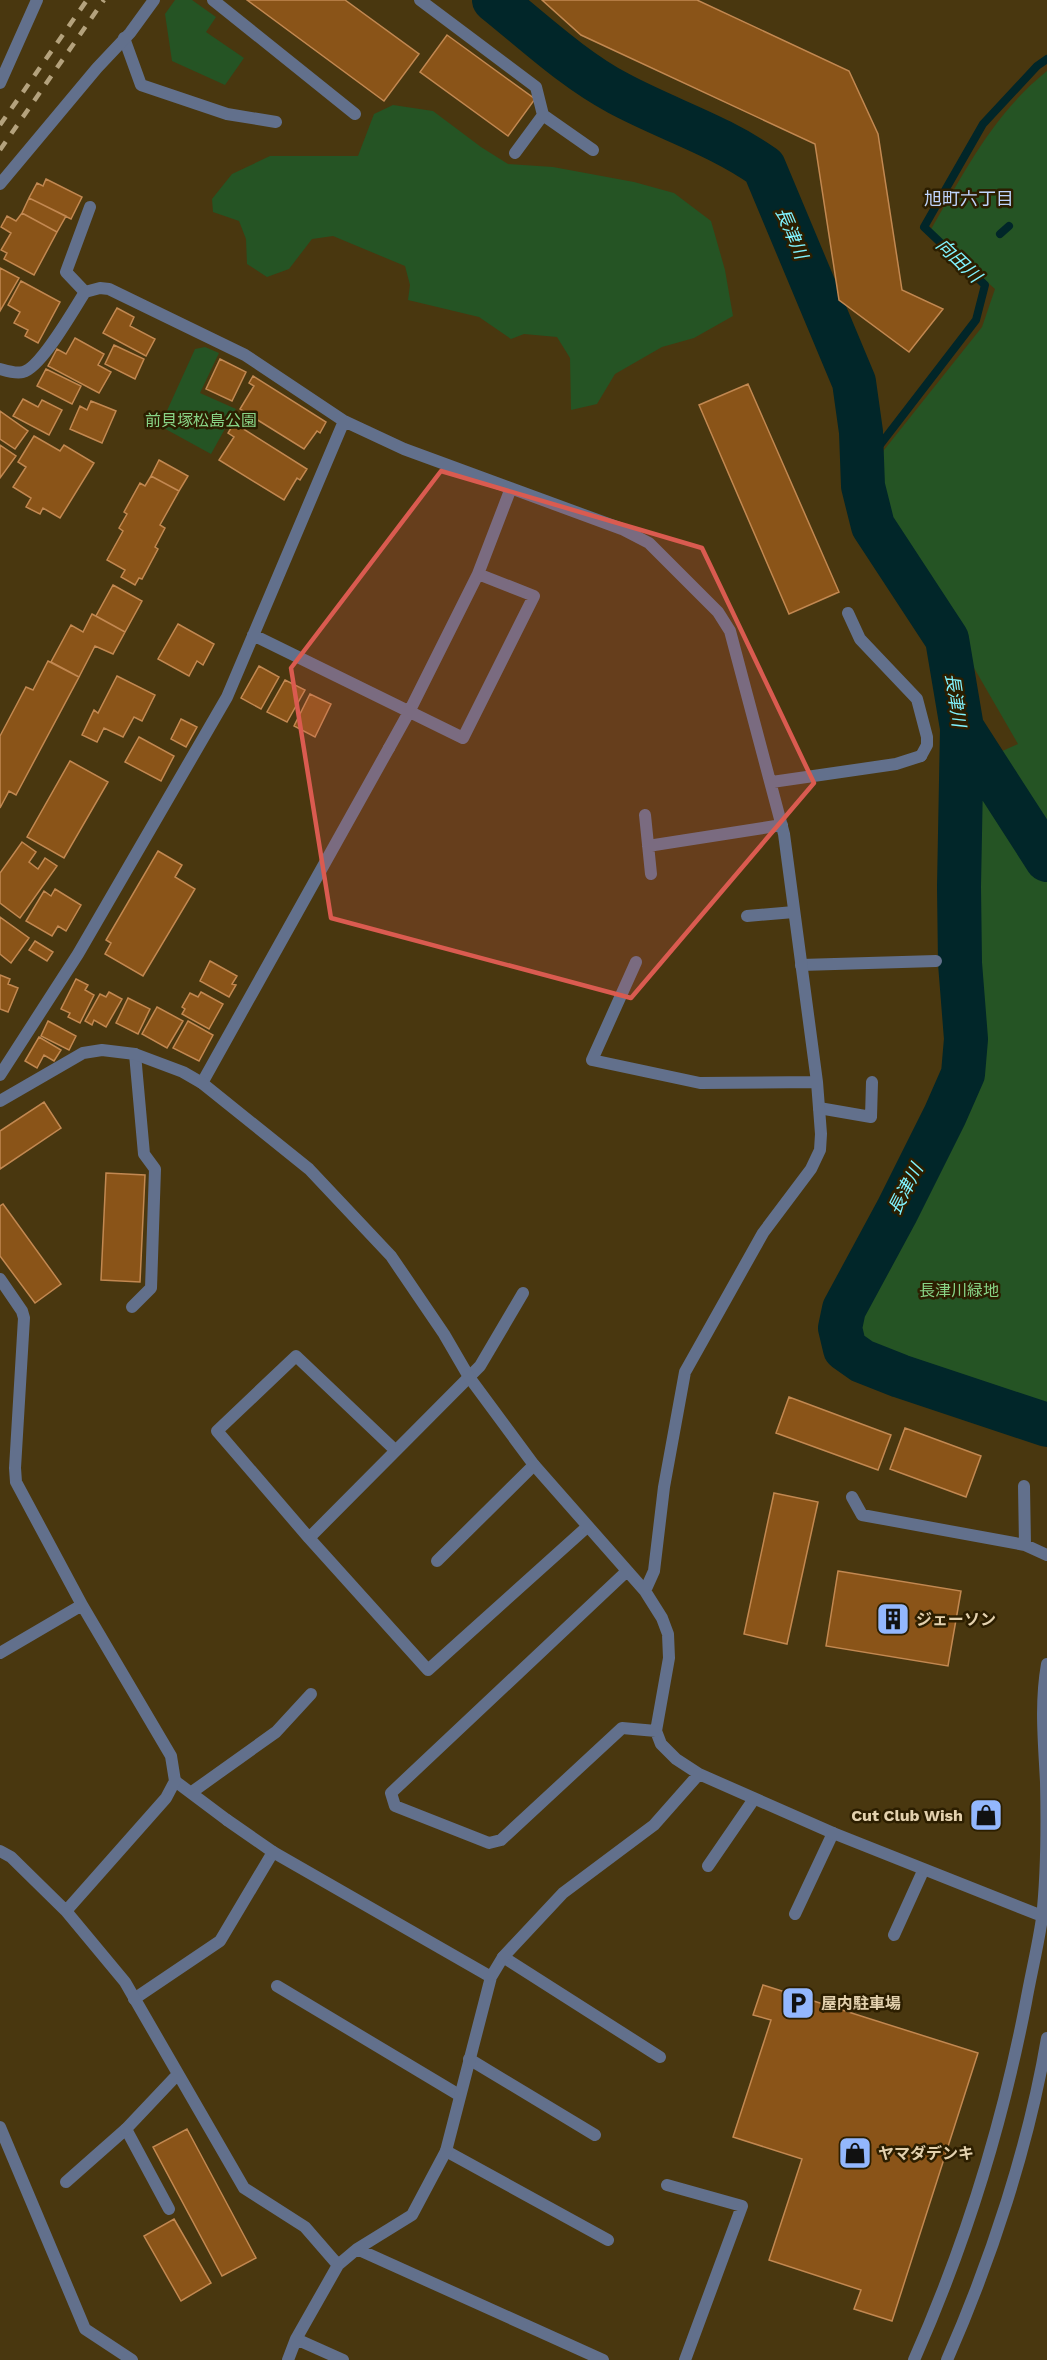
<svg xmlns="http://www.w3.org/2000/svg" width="1047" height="2360" font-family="'Work Sans','Noto Sans JP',sans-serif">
<rect width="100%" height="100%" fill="#49370f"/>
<!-- green -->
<path fill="#255424" d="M 175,0 L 192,0 L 216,17 L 206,32 L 244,58 L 225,85 L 172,61 L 165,14 Z
M 1047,71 L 1047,1416 L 865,1351 C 856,1343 848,1333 849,1320 C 850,1300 870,1272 879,1254 C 908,1194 935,1132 961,1070 L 963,1052 L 964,768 L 1018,744 L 877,500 L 877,469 L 884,450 L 982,327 L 995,289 L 930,231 C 964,173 993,114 1047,71 Z
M 393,105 L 433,111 L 481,147 L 508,164 L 553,167 L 634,182 L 674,193 L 711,221 L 725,270 L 733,316 L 694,338 L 662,347 L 615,374 L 597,404 L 571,410 L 570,358 L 557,337 L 524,334 L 511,339 L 479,317 L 408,300 L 410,285 L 405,266 L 333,236 L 312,239 L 289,269 L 267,277 L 247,264 L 246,239 L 239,221 L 213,212 L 212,199 L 232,174 L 270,156 L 358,156 L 374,114 Z
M 205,347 L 219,353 L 200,393 L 236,409 L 211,454 L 160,426 L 195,349 Z"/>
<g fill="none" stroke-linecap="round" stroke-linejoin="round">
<!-- stream -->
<path stroke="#012629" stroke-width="8" d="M 1000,234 L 1009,226
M 863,467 L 976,320 L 985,285 L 924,227 L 983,124 L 1037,66 L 1047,59"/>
<!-- river -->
<path stroke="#012629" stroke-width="44" d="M 494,0 C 534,32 573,69 618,93 C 666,119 719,135 764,167 L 854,382 L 861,432 L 863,486 L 873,526 L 947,639 L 962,728 L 959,887 L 960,963 L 966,1039 L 963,1074 L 945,1115 L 897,1211 L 844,1309 L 840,1328 L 845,1349 L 862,1361 L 900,1376 L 1047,1425
M 962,728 L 1047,860"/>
</g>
<!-- building -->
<path fill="#8a5418" stroke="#c28851" stroke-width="1.5" d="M 247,0 L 345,0 L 419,54 L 384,101 Z
M 542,0 L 697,0 L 849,71 L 878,134 L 902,290 L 943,309 L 909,352 L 839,300 L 815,144 L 581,35 Z
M 447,35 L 535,99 L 508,136 L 420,72 Z
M 46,179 L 82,197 L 71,219 L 29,198 L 37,183 L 43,186 Z
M 29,198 L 66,216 L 57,232 L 22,213 Z
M 22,213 L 57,232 L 34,275 L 4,259 L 7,253 L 1,250 L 11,233 L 1,227 L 7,216 L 16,221 Z
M 0,268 L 19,278 L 0,311 Z
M 21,281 L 60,302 L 38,343 L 25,336 L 28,330 L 14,323 L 20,312 L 8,305 Z
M 117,308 L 134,317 L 130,326 L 155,339 L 146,356 L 103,333 Z
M 75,338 L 104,354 L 98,365 L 111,372 L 99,393 L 48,366 L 57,349 L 66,354 Z
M 114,345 L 144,359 L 135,379 L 105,364 Z
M 220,359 L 246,372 L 232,401 L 206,389 Z
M 46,369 L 81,386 L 72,404 L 37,386 Z
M 253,376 L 326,422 L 320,433 L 317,431 L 304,449 L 240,409 L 254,386 L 249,383 Z
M 748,384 L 839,592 L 789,614 L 699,405 Z
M 23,399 L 38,407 L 42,400 L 62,410 L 49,435 L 13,416 Z
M 91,401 L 116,411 L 102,443 L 70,429 L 80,406 L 87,410 Z
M 0,411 L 28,431 L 15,449 L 0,439 Z
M 234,423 L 307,469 L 300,480 L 297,478 L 284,500 L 219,460 L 234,437 L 228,433 Z
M 34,436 L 60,451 L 64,445 L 94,463 L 60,518 L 43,508 L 40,514 L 26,507 L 31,498 L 13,487 L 26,467 L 18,462 Z
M 0,445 L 16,456 L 0,478 Z
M 159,460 L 188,476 L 179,491 L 151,476 Z
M 151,476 L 179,491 L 160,525 L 165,528 L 155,547 L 158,549 L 142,579 L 139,578 L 135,585 L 121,577 L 125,570 L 107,560 L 123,531 L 119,528 L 127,514 L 124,512 L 140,483 L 145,486 Z
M 113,585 L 142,601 L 125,632 L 96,616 Z
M 92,614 L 125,632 L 113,654 L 95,646 L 79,677 L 51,662 L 71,625 L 83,632 Z
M 178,624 L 214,644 L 203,665 L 197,661 L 189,676 L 158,659 Z
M 48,661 L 79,677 L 16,795 L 9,791 L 0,808 L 0,736 L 26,687 L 33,690 Z
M 259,666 L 279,677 L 261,709 L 241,698 Z
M 117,676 L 155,695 L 142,721 L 134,717 L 123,737 L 104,728 L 97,742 L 82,735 L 94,710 L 98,713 Z
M 285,680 L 305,690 L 287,722 L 267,712 Z
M 310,694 L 331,704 L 315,737 L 294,726 Z
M 181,719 L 197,727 L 186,747 L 171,739 Z
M 139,737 L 174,756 L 161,781 L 125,762 Z
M 70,761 L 108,782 L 64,858 L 27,837 Z
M 22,842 L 36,852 L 29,862 L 38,869 L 45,858 L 57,866 L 20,918 L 0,903 L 0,873 Z
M 158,851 L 182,865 L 175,877 L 195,889 L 143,976 L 105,954 L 111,943 L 106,940 Z
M 55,889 L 81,905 L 66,931 L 58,926 L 52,936 L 26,921 L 44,891 L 51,896 Z
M 0,917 L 29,938 L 11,963 L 0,954 Z
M 35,941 L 53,952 L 47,961 L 29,950 Z
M 210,961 L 237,976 L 232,984 L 236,985 L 229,997 L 200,981 Z
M 0,975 L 10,979 L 8,984 L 18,988 L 8,1012 L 0,1009 Z
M 76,979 L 88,985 L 85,990 L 94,995 L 80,1023 L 68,1017 L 70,1013 L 61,1009 Z
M 109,992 L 122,999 L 106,1027 L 94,1020 L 92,1025 L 85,1021 L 100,994 L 106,997 Z
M 201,992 L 223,1004 L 209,1029 L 182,1014 L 185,1009 L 182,1007 L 190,993 L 198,997 Z
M 128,998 L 150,1009 L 138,1034 L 116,1023 Z
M 157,1007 L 183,1021 L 167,1048 L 142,1034 Z
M 48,1021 L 76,1036 L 69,1050 L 41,1036 Z
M 188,1021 L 213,1035 L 199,1061 L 173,1048 Z
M 39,1037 L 61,1050 L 54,1061 L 44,1055 L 37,1068 L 25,1061 Z
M 44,1102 L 61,1128 L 0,1169 L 0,1131 Z
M 106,1173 L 145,1175 L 140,1282 L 101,1280 Z
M 3,1204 L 61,1284 L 35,1303 L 0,1256 L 0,1206 Z
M 789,1397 L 891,1435 L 878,1470 L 776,1433 Z
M 905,1428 L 981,1456 L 966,1497 L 890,1469 Z
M 774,1493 L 818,1502 L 787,1644 L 744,1634 Z
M 838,1571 L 961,1591 L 948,1666 L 826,1646 Z
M 763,1985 L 978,2053 L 892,2321 L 854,2309 L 861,2290 L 769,2260 L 802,2159 L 733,2137 L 771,2020 L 753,2015 Z
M 187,2129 L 256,2258 L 222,2276 L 153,2147 Z
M 174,2219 L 211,2283 L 181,2301 L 144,2236 Z"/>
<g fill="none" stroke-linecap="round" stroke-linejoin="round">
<!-- service -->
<path stroke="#62708c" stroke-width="12" d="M 213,0 L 355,114
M 420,0 L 536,87 L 543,115 L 515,153
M 124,38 L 141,85 L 227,114 L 276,122
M 543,115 L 593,150
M 85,292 L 66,272 L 90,207
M 848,613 L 860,639 L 917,699 L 927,737 L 927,745 L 921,756
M 747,916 L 794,912
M 801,965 L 936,961
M 202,1083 L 389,748
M 819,1108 L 871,1117 L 872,1082
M 132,1307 L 151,1288 L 155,1169 L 144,1154 L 135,1054
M 395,1450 L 296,1356 L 217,1431 L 309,1538 L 428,1670 L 587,1527
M 309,1538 L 480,1366 L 523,1293
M 437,1561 L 534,1465
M 175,1781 L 227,1820
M 192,1792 L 276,1732 L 311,1694
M 708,1866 L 754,1799
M 795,1914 L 833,1833
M 894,1935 L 923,1871
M 503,1957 L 660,2057
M 277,1986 L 459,2095
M 134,1999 L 220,1941 L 273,1852
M 469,2059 L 595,2135
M 446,2151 L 608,2240
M 66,2182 L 126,2129 L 169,2209"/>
<!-- minor -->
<path stroke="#62708c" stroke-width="12" d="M 0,184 L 97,68 L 130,33 L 154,0
M 0,369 C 7,371 16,374 23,372 C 41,368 74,309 85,292 L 100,288 L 109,289 L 245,355 L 344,421 L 404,449 L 622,529 L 649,543 L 718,612 L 730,631 L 784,834 L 817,1082 L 821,1134 L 820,1150 L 811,1169 L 763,1233 L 685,1372 L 664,1487 L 654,1571 L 645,1591
M 253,635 L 463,738 L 534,596 L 478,574
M 389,748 L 409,712 L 478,574 L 511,488
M 772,782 L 896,764 L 921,756
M 645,815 L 651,874
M 648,846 L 782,825
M 636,962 L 592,1060 L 700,1083 L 817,1082
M 0,1075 L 78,954 L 227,697 L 344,421
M 0,1101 L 83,1053 L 102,1050 L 135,1054 L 183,1072 L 202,1083 L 309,1169 L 391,1256 L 444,1334 L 469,1377 L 534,1465 L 645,1591 L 662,1618 L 668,1634 L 669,1658 L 656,1731 L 661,1744 L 676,1759 L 699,1774 L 833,1833 L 1047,1918
M 0,1279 L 22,1311 L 24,1318 L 15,1468 L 16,1482 L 82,1605 L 171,1756 L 175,1781 L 166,1798 L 66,1911
M 1024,1486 L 1025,1545
M 852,1497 L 862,1515 L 1025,1545 L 1047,1555
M 627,1571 L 391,1793 L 395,1806 L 489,1843 L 501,1840 L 622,1728 L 656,1731
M 0,1653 L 82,1605
M 227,1820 L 273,1852 L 491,1977
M 0,1851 L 11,1857 L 66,1911 L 125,1982 L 244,2188 L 305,2227 L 338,2265
M 0,2127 L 85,2329 L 132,2360
M 126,2129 L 178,2074
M 667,2185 L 742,2206 L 685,2360
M 357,2249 L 603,2360
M 296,2339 L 343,2360
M 288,2360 L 296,2339 L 338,2265 L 357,2249 L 412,2215 L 446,2151 L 491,1977 L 503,1957 L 563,1893 L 654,1825 L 699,1774
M 914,2360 C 965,2245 1002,2126 1026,2002 C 1031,1974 1038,1946 1042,1918 C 1047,1873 1047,1826 1046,1782 C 1044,1742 1040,1704 1047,1664
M 947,2360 C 991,2260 1029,2145 1047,2038"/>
<!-- tertiary -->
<path stroke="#62708c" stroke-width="12" d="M 0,83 L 37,0"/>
<!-- rail -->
<path stroke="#b4a27d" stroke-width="4.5" stroke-dasharray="10 10" stroke-linecap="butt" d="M 0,125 L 87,0
M 0,150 L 104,0"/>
</g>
<!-- marked area -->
<path fill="#da5b50" fill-opacity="0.2" stroke="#da5b50" stroke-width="4.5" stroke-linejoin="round" d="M 441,471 L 702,548 L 814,783 L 631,998 L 331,918 L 291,668 Z"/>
<!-- icons -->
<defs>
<symbol id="building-square" viewBox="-11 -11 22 22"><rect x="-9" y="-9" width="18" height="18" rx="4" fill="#93b7fd" stroke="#2c1e00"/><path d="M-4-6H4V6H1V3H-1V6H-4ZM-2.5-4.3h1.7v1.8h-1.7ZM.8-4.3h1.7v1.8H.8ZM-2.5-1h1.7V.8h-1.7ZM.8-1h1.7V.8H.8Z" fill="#111"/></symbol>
<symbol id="shop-square" viewBox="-11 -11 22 22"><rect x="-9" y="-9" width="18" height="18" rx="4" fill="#93b7fd" stroke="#2c1e00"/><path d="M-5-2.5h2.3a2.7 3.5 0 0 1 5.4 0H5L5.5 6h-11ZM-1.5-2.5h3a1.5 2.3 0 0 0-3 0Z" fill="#111"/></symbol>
<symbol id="parking-square" viewBox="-11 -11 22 22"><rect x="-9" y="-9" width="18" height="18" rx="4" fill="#93b7fd" stroke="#2c1e00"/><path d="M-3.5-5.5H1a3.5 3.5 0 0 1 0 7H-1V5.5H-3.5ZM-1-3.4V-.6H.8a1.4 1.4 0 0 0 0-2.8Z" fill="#111"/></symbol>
</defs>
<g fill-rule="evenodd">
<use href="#building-square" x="874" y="1600" width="38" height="38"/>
<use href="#shop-square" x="967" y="1796" width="38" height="38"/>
<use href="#parking-square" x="779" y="1984" width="38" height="38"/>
<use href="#shop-square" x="836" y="2134" width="38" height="38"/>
</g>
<g text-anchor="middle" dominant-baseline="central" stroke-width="5" stroke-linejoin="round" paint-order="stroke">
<!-- park labels -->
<g font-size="16" fill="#88d486" stroke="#2c1e00">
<text x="201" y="420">前貝塚松島公園</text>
<text x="959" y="1290">長津川緑地</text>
</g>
<!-- poi labels -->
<g font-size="16" font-weight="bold" fill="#e3d1ae" stroke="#2c1e00" text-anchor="start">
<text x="916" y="1619">ジェーソン</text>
<text x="963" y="1815" text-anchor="end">Cut Club Wish</text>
<text x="821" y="2003">屋内駐車場</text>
<text x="878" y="2153">ヤマダデンキ</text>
</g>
<!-- neighbourhood labels -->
<g font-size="18" fill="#bfd4fc" stroke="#2c1e00">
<text x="969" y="198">旭町六丁目</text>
</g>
<!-- water labels -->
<g font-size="18" font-style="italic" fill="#81f4ff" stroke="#2c1e00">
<text transform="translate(792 233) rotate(67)">長津川</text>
<text transform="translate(959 260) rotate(44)">向田川</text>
<text transform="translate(956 700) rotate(82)">長津川</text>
<text transform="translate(905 1189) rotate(-63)">長津川</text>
</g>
</g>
</svg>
